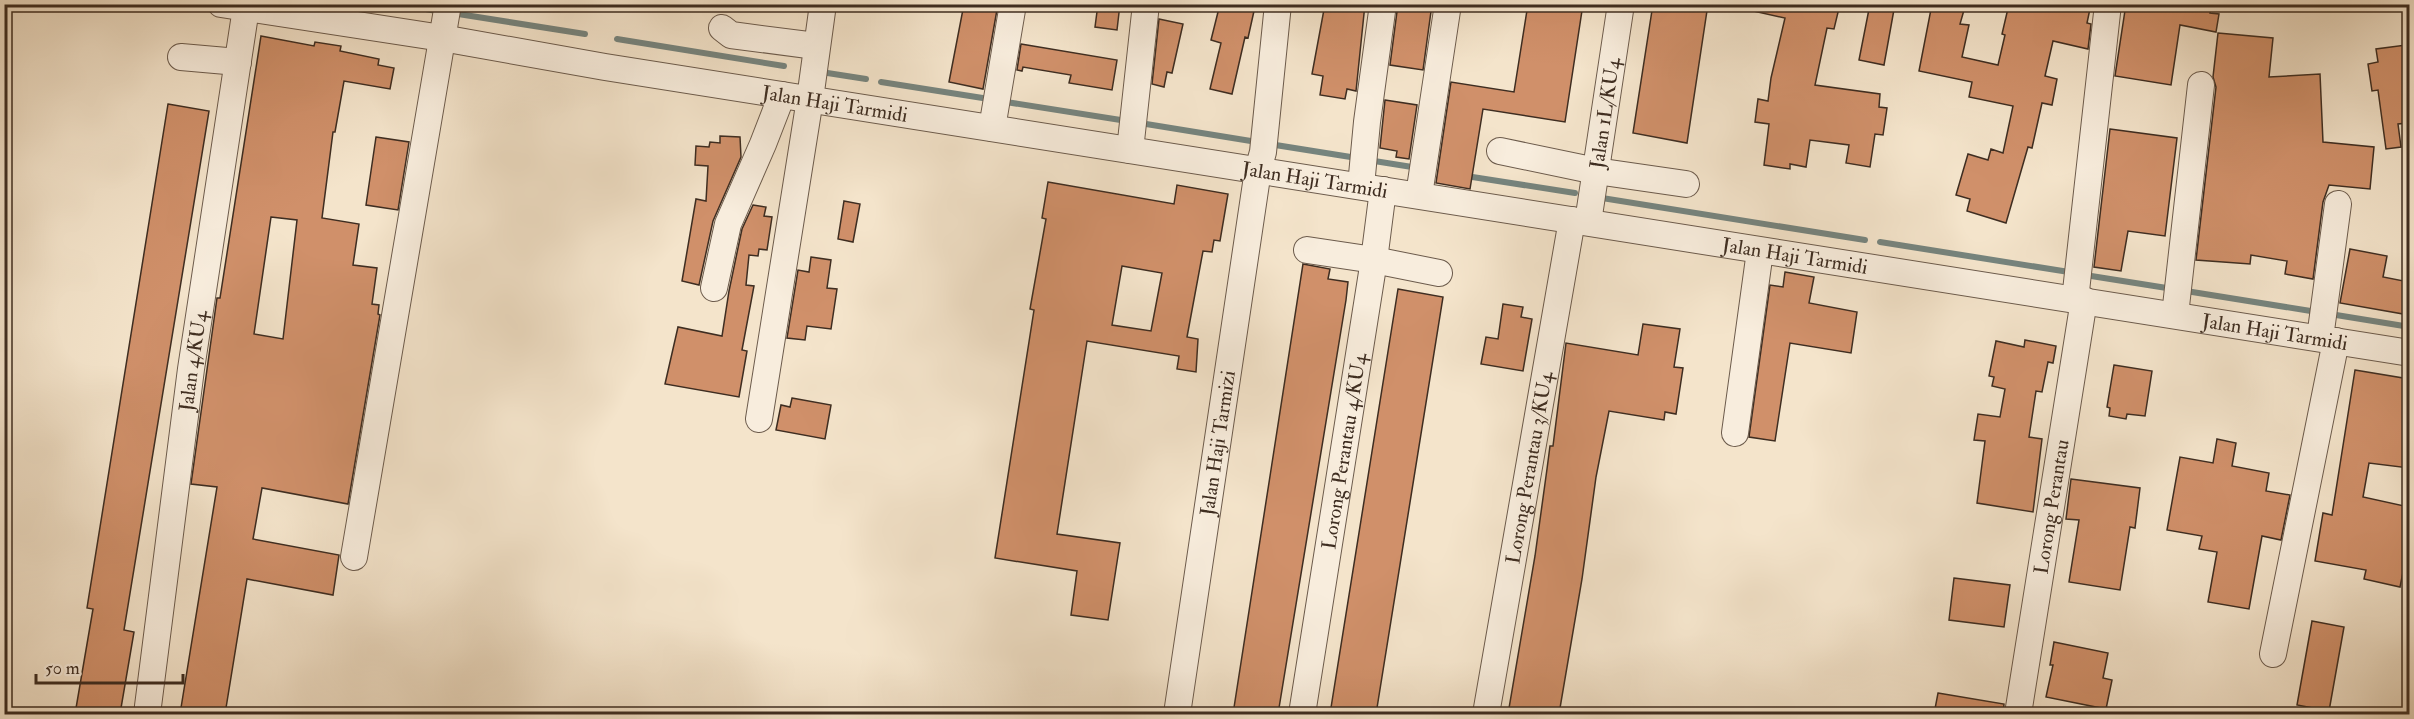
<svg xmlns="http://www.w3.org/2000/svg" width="2414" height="719" font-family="'IM FELL Double Pica',serif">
<rect width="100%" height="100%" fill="#f4e4cb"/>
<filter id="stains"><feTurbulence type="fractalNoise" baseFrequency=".00333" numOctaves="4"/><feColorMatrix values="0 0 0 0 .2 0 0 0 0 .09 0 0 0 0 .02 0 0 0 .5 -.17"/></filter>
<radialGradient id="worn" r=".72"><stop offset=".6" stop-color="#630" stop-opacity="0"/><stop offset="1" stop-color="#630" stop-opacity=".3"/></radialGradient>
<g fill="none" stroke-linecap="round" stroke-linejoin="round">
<!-- stream -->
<path stroke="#76847e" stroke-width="6" d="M 399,4 L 442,12
M 452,13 L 585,34
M 617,39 L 784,66
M 821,72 L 866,79
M 881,82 L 989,99
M 1006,102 L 1127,121
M 1140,123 L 1257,142
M 1269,144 L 1357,158
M 1368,160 L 1412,167
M 1466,176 L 1575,193
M 1602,198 L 1865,240
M 1880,242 L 2069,272
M 2085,275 L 2173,289
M 2186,291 L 2317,312
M 2330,314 L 2410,327"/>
</g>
<!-- building -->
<path fill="#d0906a" stroke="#3e2d21" stroke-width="1.5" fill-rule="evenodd" d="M 964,4 L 998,4 L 983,89 L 949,82 Z
M 1098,4 L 1120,4 L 1117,30 L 1095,27 Z
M 1220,4 L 1254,11 L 1248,38 L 1245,37 L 1232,94 L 1210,89 L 1221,43 L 1211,40 Z
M 1325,4 L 1365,4 L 1356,91 L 1347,89 L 1345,99 L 1320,95 L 1323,76 L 1312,74 Z
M 1398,4 L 1432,4 L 1423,70 L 1390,65 Z
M 1528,4 L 1583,4 L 1565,122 L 1483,109 L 1470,189 L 1436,183 L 1451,82 L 1514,92 Z
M 1653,4 L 1708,4 L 1687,143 L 1633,133 Z
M 1754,4 L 1840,4 L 1834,29 L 1827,28 L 1815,85 L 1880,94 L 1879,107 L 1887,108 L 1883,135 L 1875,134 L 1870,167 L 1846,163 L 1849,145 L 1810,140 L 1806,167 L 1790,164 L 1790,169 L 1764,165 L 1769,124 L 1755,122 L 1758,99 L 1768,101 L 1771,78 L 1785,18 L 1753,11 Z
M 1870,4 L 1895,4 L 1884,65 L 1859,60 Z
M 1932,4 L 1964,10 L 1960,24 L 1969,25 L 1962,57 L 1998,65 L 2005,35 L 2002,34 L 2009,4 L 2091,4 L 2087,23 L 2091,24 L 2088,49 L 2053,41 L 2045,76 L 2057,79 L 2052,105 L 2042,103 L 2032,148 L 2028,147 L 2006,223 L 1967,211 L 1970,199 L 1956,195 L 1968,154 L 1988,160 L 1991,149 L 2003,153 L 2013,106 L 1969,97 L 1972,82 L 1919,71 Z
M 2126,4 L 2211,4 L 2210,13 L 2219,14 L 2216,32 L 2180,25 L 2171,85 L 2115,76 Z
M 1159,19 L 1183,24 L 1172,73 L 1167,72 L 1164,87 L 1152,84 Z
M 2218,33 L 2273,38 L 2269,77 L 2320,74 L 2323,142 L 2374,147 L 2370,189 L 2329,185 L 2323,202 L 2313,279 L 2285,274 L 2287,261 L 2251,255 L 2250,264 L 2196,260 L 2216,87 L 2213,77 Z
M 261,36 L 314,46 L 315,42 L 341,46 L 340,51 L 379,59 L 378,65 L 394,68 L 390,89 L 344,81 L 335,132 L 333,132 L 322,218 L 359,224 L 353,265 L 377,268 L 372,304 L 379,305 L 378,314 L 380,315 L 348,504 L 262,488 L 253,539 L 339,555 L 333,595 L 247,579 L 225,714 L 180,714 L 217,487 L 191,484 L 217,298 L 220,298 ZM 271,217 L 297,220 L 283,339 L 254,334 Z
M 1021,44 L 1117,60 L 1112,90 L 1069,83 L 1071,75 L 1023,67 L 1022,71 L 1017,70 Z
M 2406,45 L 2409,58 L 2409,96 L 2405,96 L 2408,123 L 2398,124 L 2401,147 L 2386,149 L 2378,90 L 2372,91 L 2368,64 L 2378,62 L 2376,49 Z
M 1385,100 L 1417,105 L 1409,159 L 1396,157 L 1397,151 L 1380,148 Z
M 168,104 L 209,111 L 124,630 L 134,632 L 120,714 L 75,714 L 93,609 L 87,608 Z
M 2110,129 L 2177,138 L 2165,236 L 2128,231 L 2121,271 L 2094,267 Z
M 720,136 L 740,137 L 741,157 L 713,221 L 699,285 L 682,281 L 696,199 L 706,201 L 708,166 L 695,165 L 696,146 L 709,147 L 710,142 L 720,143 Z
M 376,137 L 409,142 L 398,210 L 366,205 Z
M 1048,182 L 1174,204 L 1177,185 L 1228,194 L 1220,241 L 1214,240 L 1212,252 L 1203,251 L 1187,337 L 1198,339 L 1196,372 L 1177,369 L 1179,356 L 1087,341 L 1057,534 L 1120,543 L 1108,620 L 1071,615 L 1077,571 L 995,558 L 1034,310 L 1030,309 L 1046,219 L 1042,218 ZM 1122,266 L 1162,273 L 1151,331 L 1112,325 Z
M 844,201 L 860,204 L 853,242 L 838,239 Z
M 753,205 L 766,207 L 764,216 L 772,217 L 767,250 L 759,249 L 758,256 L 749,255 L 746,285 L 754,286 L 742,350 L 747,351 L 739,397 L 665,384 L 678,327 L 722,336 L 729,291 L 742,229 Z
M 2350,249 L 2387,256 L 2383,277 L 2409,282 L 2409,315 L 2340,303 Z
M 811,257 L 831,260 L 827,288 L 837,289 L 831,329 L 807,326 L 805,340 L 787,338 L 798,270 L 809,272 Z
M 1303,264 L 1330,269 L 1328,279 L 1348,282 L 1346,300 L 1278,714 L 1233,714 Z
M 1785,272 L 1814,277 L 1809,303 L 1857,312 L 1851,353 L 1790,343 L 1775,441 L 1749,437 L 1770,285 L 1783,287 Z
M 1398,289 L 1443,297 L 1376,714 L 1330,714 Z
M 1503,304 L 1523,307 L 1521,317 L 1532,319 L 1523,371 L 1481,364 L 1486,337 L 1498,339 Z
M 1643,324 L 1680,329 L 1674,367 L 1683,368 L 1676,414 L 1665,412 L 1664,420 L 1609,411 L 1596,477 L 1582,579 L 1559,714 L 1508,714 L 1535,556 L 1547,469 L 1550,446 L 1553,446 L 1566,343 L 1638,355 Z
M 2025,340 L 2056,346 L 2053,363 L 2048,362 L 2042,392 L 2036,391 L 2029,437 L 2042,439 L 2033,512 L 1977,503 L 1985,441 L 1974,440 L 1978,414 L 2000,417 L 2005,389 L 1992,386 L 1994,377 L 1989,376 L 1996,341 L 2024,347 Z
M 2114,365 L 2152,371 L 2145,416 L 2127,414 L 2126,419 L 2109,416 L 2110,408 L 2107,407 Z
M 2355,370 L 2409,379 L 2409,468 L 2369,463 L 2363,497 L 2409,507 L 2409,543 L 2400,587 L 2364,579 L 2366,570 L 2315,561 L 2323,513 L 2332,515 Z
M 792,398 L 831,405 L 825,439 L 776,430 L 781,405 L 790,407 Z
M 2217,439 L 2236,443 L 2232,466 L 2269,473 L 2266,491 L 2290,495 L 2281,540 L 2262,536 L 2249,609 L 2208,602 L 2217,552 L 2199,549 L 2202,536 L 2167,530 L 2180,457 L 2213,463 Z
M 2071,479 L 2140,488 L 2135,528 L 2130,527 L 2120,590 L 2069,582 L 2079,520 L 2066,519 Z
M 1954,578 L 2010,585 L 2004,627 L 1949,620 Z
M 2312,621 L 2344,627 L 2329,711 L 2297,705 Z
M 2054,642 L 2108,653 L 2103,678 L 2112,680 L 2106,709 L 2046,697 L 2053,665 L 2050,665 Z
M 1938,693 L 2004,704 L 2003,714 L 1934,714 Z"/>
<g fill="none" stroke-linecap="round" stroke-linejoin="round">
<defs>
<g id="minor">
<path id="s1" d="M 221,4 L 442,38 L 605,67 L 2410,353"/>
<path d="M 722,28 L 731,35 L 816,46"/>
<path d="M 181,57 L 238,62"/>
<path d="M 992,128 L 1013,4"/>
<path d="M 1130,150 L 1146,4"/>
<path d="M 1500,151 L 1596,171 L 1686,184"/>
<path d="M 1361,186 L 1367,122 L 1383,4"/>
<path d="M 1419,195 L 1448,4"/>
<path id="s2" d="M 1588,222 L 1621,4"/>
<path d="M 1307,250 L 1374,260 L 1439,273"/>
<path d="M 714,288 L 728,224 L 763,144 L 782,95"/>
<path d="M 2075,300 L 2108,4"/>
<path d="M 2175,315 L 2201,85"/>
<path d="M 2320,338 L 2338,204"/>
<path d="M 759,419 L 810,99 L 823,4"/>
<path d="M 1735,433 L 1760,251"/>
<path d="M 354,557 L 448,4"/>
<path d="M 2273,654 L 2336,341"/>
<path id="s3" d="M 147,714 L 191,369 L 246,8"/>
<path id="s4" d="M 1177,714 L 1258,170 L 1263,152 L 1278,4"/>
<path id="s5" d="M 1302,714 L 1374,260 L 1383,190"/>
<path id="s6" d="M 1486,714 L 1572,220"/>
<path id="s7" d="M 2018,714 L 2084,300"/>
</g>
</defs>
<!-- minor casing -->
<use href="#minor" stroke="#6c5b4c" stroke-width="28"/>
<!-- minor -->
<use href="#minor" stroke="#f8eddd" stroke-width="26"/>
</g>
<g text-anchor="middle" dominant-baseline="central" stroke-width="6" stroke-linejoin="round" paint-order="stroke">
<!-- street labels -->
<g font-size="20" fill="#3e2d21" stroke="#f8eddd">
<text stroke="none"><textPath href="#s1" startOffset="622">Jalan Haji Tarmidi</textPath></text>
<text stroke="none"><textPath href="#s2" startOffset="110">Jalan 1L/KU4</textPath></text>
<text stroke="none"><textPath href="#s1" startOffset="1108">Jalan Haji Tarmidi</textPath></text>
<text stroke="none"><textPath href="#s1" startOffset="1594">Jalan Haji Tarmidi</textPath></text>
<text stroke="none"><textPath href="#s1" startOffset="2080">Jalan Haji Tarmidi</textPath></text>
<text stroke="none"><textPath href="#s3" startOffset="356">Jalan 4/KU4</textPath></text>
<text stroke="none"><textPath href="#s4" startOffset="274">Jalan Haji Tarmizi</textPath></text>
<text stroke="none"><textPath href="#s5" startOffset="266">Lorong Perantau 4/KU4</textPath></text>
<text stroke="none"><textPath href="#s6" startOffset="250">Lorong Perantau 3/KU4</textPath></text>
<text stroke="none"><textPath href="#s7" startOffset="210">Lorong Perantau</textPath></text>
</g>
</g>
<!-- margin -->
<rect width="2414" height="719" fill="none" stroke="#f4e4cb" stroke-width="24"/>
<rect x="6" y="6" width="2402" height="707" fill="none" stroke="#3e2d21" stroke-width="3"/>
<rect x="12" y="12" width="2390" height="695" fill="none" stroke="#3e2d21" stroke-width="1.5"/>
<!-- scale -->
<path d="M36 674v9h147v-9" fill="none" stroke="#3e2d21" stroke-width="3"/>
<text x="45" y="674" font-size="18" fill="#3e2d21" stroke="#f8eddd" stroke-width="4.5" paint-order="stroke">50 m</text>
<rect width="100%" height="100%" filter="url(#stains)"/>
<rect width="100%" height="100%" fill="url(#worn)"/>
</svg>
